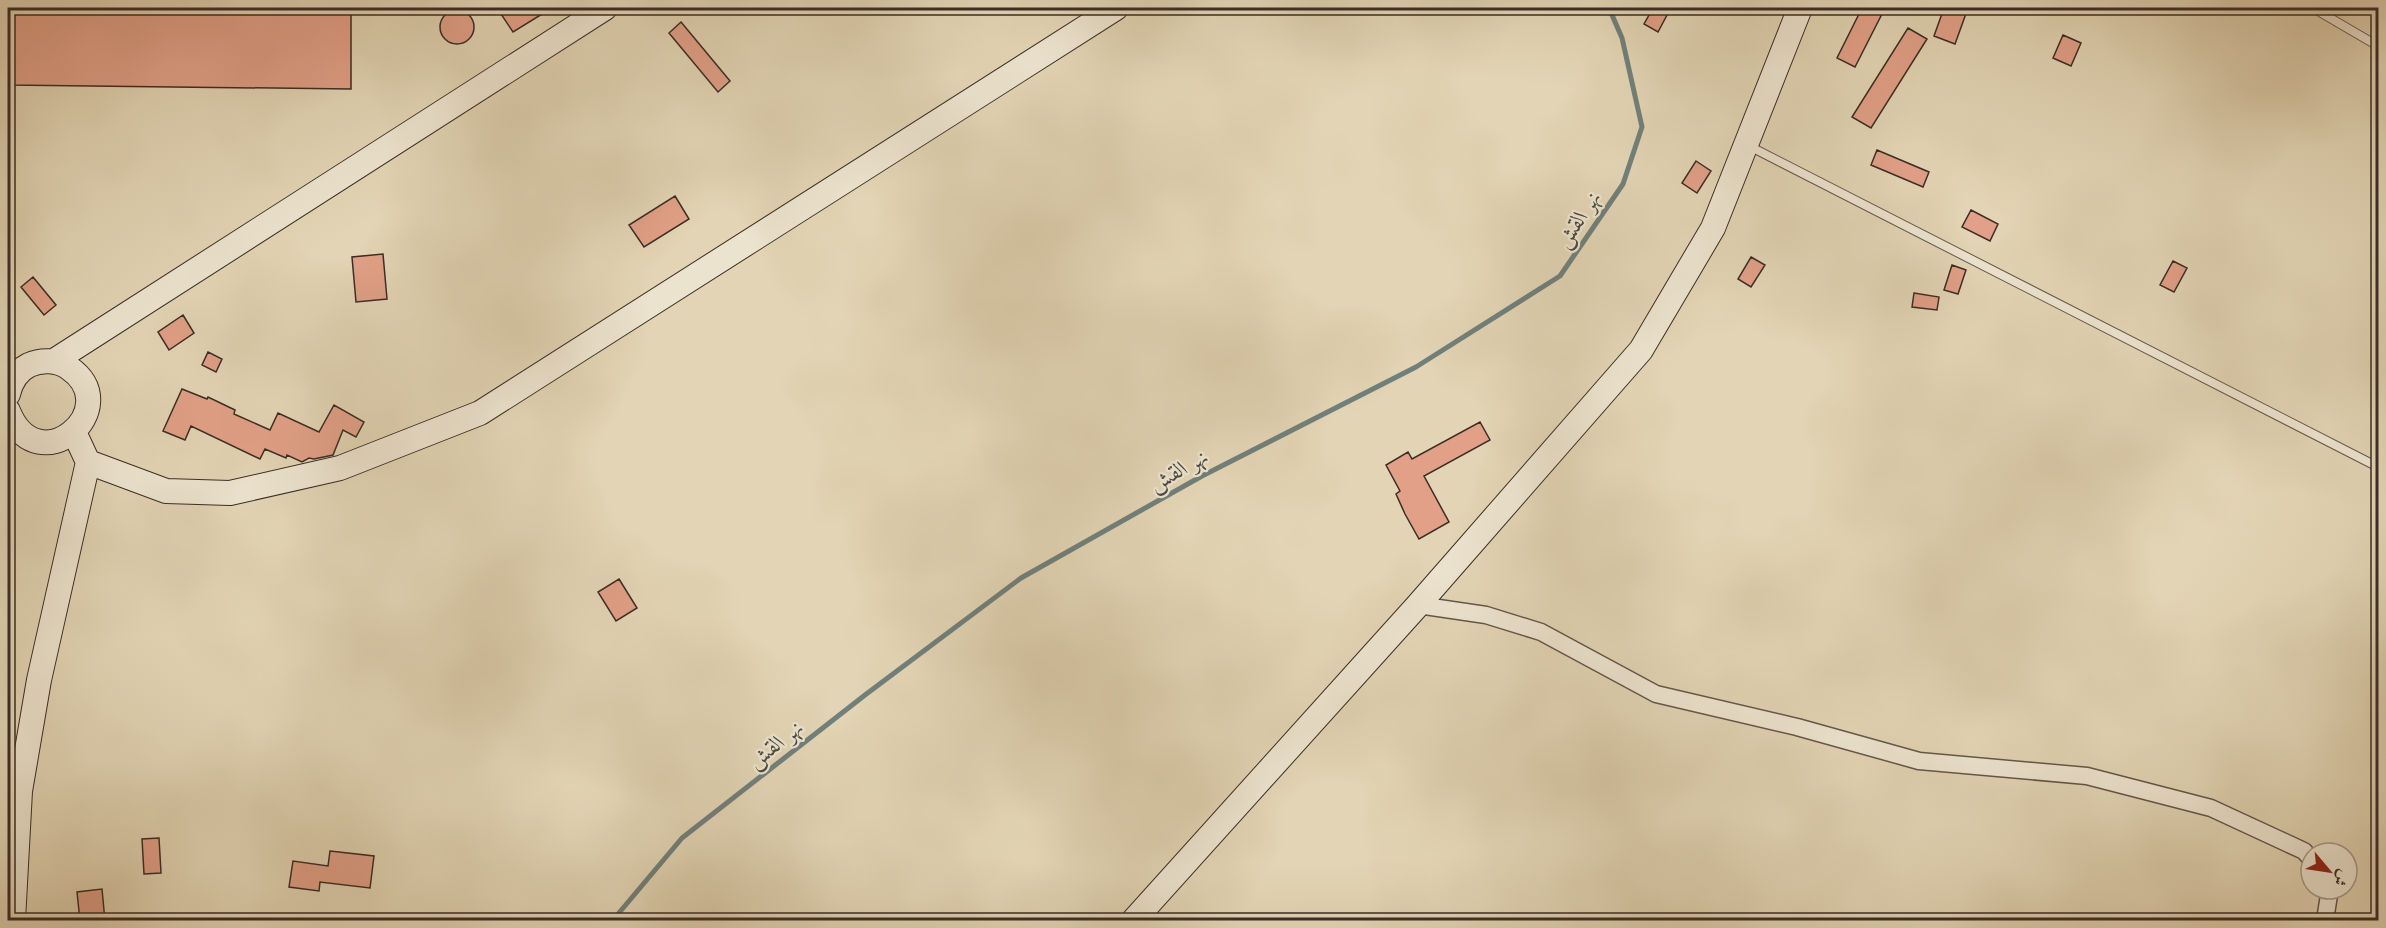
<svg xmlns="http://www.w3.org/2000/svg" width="2386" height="928" font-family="'IM FELL English',Amiri,serif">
<rect width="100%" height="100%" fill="#e2d4b4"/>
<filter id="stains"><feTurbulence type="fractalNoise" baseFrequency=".00333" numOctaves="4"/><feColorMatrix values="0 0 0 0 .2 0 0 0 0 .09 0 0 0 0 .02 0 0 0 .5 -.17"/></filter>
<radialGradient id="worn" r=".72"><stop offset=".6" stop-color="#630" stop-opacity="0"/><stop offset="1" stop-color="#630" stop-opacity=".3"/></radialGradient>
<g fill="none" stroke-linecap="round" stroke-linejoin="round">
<!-- stream -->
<path stroke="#71807b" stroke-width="5" d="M 613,920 L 682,838 L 865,695 L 1021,578 L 1202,476 L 1416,367 L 1560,276 L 1623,184 L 1642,127 L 1622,38 L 1609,8"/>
</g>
<!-- building -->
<path fill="#e1a087" stroke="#3a2d26" stroke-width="1.5" d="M 8,8 L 351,8 L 351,89 L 8,85 Z
M 512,8 L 552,8 L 513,32 L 501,14 Z
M 1653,8 L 1667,15 L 1658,32 L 1644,24 Z
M 1862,8 L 1885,8 L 1855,67 L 1837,58 Z
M 1944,8 L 1968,8 L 1955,44 L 1934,36 Z
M440 27a17 17 0 1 1 34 0a17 17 0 1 1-34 0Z
M 681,22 L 730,81 L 718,92 L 669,33 Z
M 1908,28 L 1927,39 L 1871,128 L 1852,117 Z
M 2063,35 L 2081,43 L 2071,66 L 2053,58 Z
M 1877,150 L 1929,172 L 1923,187 L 1871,165 Z
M 1696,161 L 1711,171 L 1697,193 L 1682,183 Z
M 675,196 L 689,219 L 644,247 L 629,225 Z
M 1971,210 L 1998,224 L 1990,241 L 1962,227 Z
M 383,254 L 387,299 L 356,302 L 352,257 Z
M 1751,257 L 1765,265 L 1751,287 L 1738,279 Z
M 2173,261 L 2187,268 L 2174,292 L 2160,285 Z
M 1952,265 L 1966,270 L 1958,294 L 1944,290 Z
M 33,277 L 56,305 L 44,315 L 21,287 Z
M 1914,293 L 1939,297 L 1937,310 L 1912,307 Z
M 183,315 L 194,333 L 169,350 L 158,332 Z
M 208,352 L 222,359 L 216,372 L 202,365 Z
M 182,389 L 207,399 L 208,397 L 235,410 L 234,414 L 270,430 L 278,413 L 319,432 L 334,405 L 364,422 L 356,437 L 343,430 L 333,455 L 314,459 L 309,458 L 302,462 L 287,455 L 286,458 L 265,449 L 260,459 L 191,426 L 185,440 L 163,431 Z
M 1480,422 L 1490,440 L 1424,476 L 1449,522 L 1419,539 L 1405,514 L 1396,494 L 1400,491 L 1386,465 L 1408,452 L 1412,459 Z
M 619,579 L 637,608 L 616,621 L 598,592 Z
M 159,838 L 161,873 L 144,874 L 142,839 Z
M 330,851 L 374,856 L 370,888 L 320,882 L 319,891 L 289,887 L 293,861 L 328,866 Z
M 102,889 L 105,921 L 80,921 L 77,892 Z"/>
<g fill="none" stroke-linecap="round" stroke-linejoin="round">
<defs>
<path id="lane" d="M 2313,8 L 2378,46
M 1749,146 L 2378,467"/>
<path id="street" d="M 1418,605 L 1486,615 L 1541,632 L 1656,694 L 1797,727 L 1919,761 L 2087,776 L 2211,808 L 2304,851 L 2311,859
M 2325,920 L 2330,889"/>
<path id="secondary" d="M 54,361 L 605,8
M 8,394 C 11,381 17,371 29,365 C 42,359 58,360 69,368 C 127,408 38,486 8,411
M 74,432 L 88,462 L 166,491 L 230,493 L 340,468 L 480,413 L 1116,8
M 13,920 L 20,791 L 39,680 L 88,462
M 1134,920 L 1418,605 L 1641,350 L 1713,228 L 1800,8"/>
</defs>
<!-- lane casing -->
<use href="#lane" stroke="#64574a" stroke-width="10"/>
<!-- street casing -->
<use href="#street" stroke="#64574a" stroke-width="19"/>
<!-- secondary casing -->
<use href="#secondary" stroke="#3a2d26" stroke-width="26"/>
<!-- lane -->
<use href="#lane" stroke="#ece3ce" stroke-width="8"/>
<!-- street -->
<use href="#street" stroke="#ece3ce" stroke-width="16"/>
<!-- secondary -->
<use href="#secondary" stroke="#ece3ce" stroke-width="24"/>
</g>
<g text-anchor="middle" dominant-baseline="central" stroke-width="4.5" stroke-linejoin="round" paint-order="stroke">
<!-- water labels -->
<g font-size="22" font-style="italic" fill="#4c4942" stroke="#ece3ce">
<text transform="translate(1579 220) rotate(-56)">نهر القش</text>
<text transform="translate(1179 471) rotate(-29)">نهر القش</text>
<text transform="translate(776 745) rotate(-38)">نهر القش</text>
</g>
</g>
<!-- margin -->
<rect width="2386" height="928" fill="none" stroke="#e2d4b4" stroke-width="30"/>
<rect x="9" y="9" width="2368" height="910" fill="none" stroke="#3a2d26" stroke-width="3"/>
<rect x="15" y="15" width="2356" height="898" fill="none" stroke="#3a2d26" stroke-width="1.5"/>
<!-- north arrow -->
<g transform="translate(2329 871) rotate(119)"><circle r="28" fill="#ece3ce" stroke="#a59a8b" stroke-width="1.5"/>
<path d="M0-4.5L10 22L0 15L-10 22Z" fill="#8f2418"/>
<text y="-9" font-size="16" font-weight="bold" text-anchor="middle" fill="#3a2d26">ش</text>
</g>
<rect width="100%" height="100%" filter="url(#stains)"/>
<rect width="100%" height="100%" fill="url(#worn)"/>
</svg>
